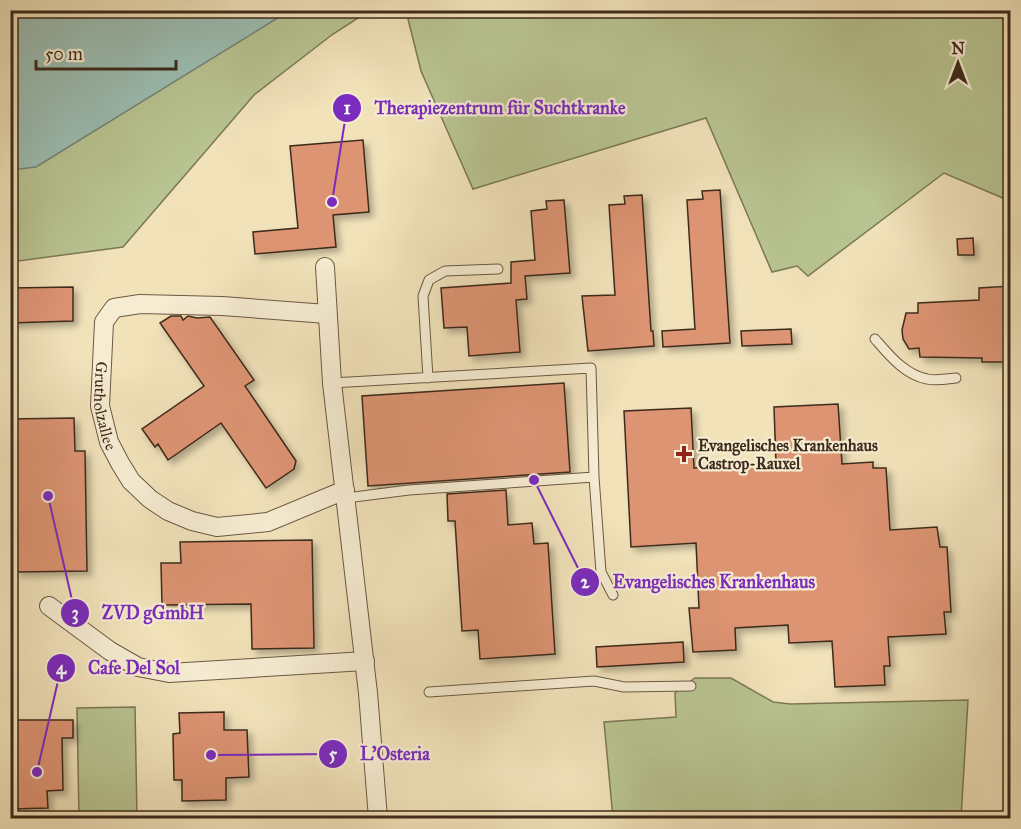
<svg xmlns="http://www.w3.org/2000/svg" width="1021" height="829" font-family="'IM FELL Great Primer',serif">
<defs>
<filter id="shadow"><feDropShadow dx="4.5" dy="4.5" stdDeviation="3" flood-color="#0004"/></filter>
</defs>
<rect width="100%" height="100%" fill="#f1e2ba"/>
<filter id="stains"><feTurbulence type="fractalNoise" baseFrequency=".00333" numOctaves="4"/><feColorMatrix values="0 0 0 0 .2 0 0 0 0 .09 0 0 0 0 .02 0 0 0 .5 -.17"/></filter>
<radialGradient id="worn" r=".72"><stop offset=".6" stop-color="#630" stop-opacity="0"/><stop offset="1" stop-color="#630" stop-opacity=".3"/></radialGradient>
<!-- green -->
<path fill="#b8c491" stroke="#7b7856" stroke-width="1.5" d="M 10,11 L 369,11 L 333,34 L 254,95 L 123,247 L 11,262 Z
M 406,11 L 1010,11 L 1010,201 L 944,173 L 808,276 L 797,266 L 772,272 L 706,118 L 473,189 L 421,71 Z
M 695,678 L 731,678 L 773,702 L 790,704 L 968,700 L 961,818 L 613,818 L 604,722 L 676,717 L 675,693 Z
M 135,707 L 137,818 L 79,818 L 77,708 Z"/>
<!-- water -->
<path fill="#9bbdb2" stroke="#768376" stroke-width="1.5" d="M 10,11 L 11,10 L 289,11 L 36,167 L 11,170 Z"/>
<!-- building -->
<path fill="#dd9473" stroke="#3e2b1b" stroke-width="1.5" filter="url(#shadow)" d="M 363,140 L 369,212 L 333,215 L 336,247 L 255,254 L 253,232 L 298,228 L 290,146 Z
M 720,190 L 730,343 L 663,347 L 662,331 L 695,329 L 687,200 L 703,199 L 702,191 Z
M 642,195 L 651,331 L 653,331 L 654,346 L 588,351 L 582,296 L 615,295 L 609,205 L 625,204 L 624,196 Z
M 564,200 L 570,273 L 525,276 L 527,299 L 516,300 L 520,352 L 469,356 L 467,327 L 444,328 L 441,288 L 511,283 L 511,262 L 535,260 L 531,211 L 547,209 L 546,201 Z
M 973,238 L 974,255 L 958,255 L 957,239 Z
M 1011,286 L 1011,362 L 982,362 L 982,358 L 920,357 L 919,348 L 909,349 L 903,339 L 902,330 L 906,313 L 918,313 L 918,303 L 979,300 L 979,288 Z
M 73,287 L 73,321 L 10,323 L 10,288 Z
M 171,316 L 181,316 L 183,320 L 188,316 L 197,318 L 210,317 L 254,380 L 245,386 L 296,461 L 294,469 L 266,488 L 221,423 L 168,460 L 158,444 L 155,447 L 142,429 L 204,386 L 160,323 Z
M 791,329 L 792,344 L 742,346 L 741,331 Z
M 564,383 L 570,472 L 368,486 L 362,396 Z
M 838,404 L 842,464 L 873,462 L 873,468 L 886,468 L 890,530 L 937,527 L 940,547 L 947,547 L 951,612 L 944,612 L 946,634 L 888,637 L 890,666 L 884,666 L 885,685 L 835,687 L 832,641 L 789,643 L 788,625 L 735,628 L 736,650 L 693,652 L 689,608 L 699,608 L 696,543 L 631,547 L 624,411 L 691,408 L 694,468 L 776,463 L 774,407 Z
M 74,418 L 75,451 L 85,451 L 87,571 L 15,572 L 14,532 L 10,532 L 10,419 Z
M 506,490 L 508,525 L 532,523 L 534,544 L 548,543 L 555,654 L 480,659 L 478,630 L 462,631 L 455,521 L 448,521 L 447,494 Z
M 312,540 L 314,648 L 252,649 L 251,604 L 162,605 L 161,563 L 181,563 L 180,542 Z
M 683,642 L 684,662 L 597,667 L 596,647 Z
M 224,712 L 224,730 L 247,730 L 249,777 L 226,778 L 226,800 L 182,801 L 182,780 L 174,780 L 173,734 L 180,733 L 179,713 Z
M 10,720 L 73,720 L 73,738 L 62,738 L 63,790 L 47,791 L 48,808 L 10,809 Z"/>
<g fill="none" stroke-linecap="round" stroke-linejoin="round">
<defs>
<path id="service" d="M 875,339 C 889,355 905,375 927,379 C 936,381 947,379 956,378
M 428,378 L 423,296 L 429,280 L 445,271 L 498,269
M 332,383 L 591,368 L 594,477 L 409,490 L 346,498
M 594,477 L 601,572 L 613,595
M 429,692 L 594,681 L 624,687 L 691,686"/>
<g id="minor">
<path d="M 325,267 L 332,383 L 368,693 L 378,818"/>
<path id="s1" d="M 327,314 L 222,306 L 140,304 L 114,308 L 104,322 L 100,406 L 109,442 L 120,463 L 131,481 L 150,499 L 168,511 L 192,521 L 217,527 L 268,522 L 345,490"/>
<path d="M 49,606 L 110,651 L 138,667 L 169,673 L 365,661"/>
</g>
</defs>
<!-- service casing -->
<use href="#service" stroke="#6b5943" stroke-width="11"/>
<!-- minor casing -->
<use href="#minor" stroke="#6b5943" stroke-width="20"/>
<!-- service -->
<use href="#service" stroke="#f6ecd2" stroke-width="9"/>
<!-- minor -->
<use href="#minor" stroke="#f6ecd2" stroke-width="18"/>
</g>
<!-- markers -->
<path fill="#8f2418" stroke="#f6ecd2" stroke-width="2" d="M681 445h6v6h6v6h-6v6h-6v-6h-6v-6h6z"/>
<g text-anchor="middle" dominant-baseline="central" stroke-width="4.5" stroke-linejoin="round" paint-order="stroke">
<!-- street labels -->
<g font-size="16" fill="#3e2b1b" stroke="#f6ecd2">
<text stroke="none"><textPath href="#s1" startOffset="315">Grutholzallee</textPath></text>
</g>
<!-- poi labels -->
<g font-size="16" font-weight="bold" fill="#3e2b1b" stroke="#f6ecd2" text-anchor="start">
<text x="698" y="445">Evangelisches Krankenhaus<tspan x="698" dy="18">Castrop-Rauxel</tspan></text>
</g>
</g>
<!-- callouts -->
<path fill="none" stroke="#7b2cbf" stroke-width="2" d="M332 202L347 108M534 480L585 582M48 496L75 613M37 772L61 668M211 755L333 754"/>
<g fill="#7b2cbf" stroke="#f6ecd2" stroke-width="2">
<circle cx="332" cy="202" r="6"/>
<circle cx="534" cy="480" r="6"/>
<circle cx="48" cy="496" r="6"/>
<circle cx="37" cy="772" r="6"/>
<circle cx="211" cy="755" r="6"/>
<circle cx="347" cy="108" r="15"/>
<circle cx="585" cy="582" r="15"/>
<circle cx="75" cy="613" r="15"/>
<circle cx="61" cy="668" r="15"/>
<circle cx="333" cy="754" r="15"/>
</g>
<g font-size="18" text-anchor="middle" font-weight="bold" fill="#fff">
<text x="347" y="114">1</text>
<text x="585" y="588">2</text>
<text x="75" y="619">3</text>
<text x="61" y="674">4</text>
<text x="333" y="760">5</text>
</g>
<g font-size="18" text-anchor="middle" font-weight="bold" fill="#7b2cbf" stroke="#f6ecd2" stroke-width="4.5" stroke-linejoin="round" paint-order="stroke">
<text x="500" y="114">Therapiezentrum für Suchtkranke</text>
<text x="714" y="588">Evangelisches Krankenhaus</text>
<text x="153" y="619">ZVD gGmbH</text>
<text x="134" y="674">Cafe Del Sol</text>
<text x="395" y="760">L'Osteria</text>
</g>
<!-- margin -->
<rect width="1021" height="829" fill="none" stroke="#f1e2ba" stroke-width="36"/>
<rect x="12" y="12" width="997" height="805" fill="none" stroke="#3e2b1b" stroke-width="3"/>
<rect x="18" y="18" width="985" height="793" fill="none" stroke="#3e2b1b" stroke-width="1.5"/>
<!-- north arrow -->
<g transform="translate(958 63)" stroke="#f6ecd2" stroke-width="4.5" paint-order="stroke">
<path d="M0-4.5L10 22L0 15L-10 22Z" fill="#3e2b1b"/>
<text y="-9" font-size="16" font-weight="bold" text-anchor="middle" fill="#3e2b1b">N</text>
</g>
<!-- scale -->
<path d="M36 60v9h140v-9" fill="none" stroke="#3e2b1b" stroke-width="3"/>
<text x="45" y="60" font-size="18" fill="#3e2b1b" stroke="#f6ecd2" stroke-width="4.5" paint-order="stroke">50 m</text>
<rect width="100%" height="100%" filter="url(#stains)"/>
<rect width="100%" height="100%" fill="url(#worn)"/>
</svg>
